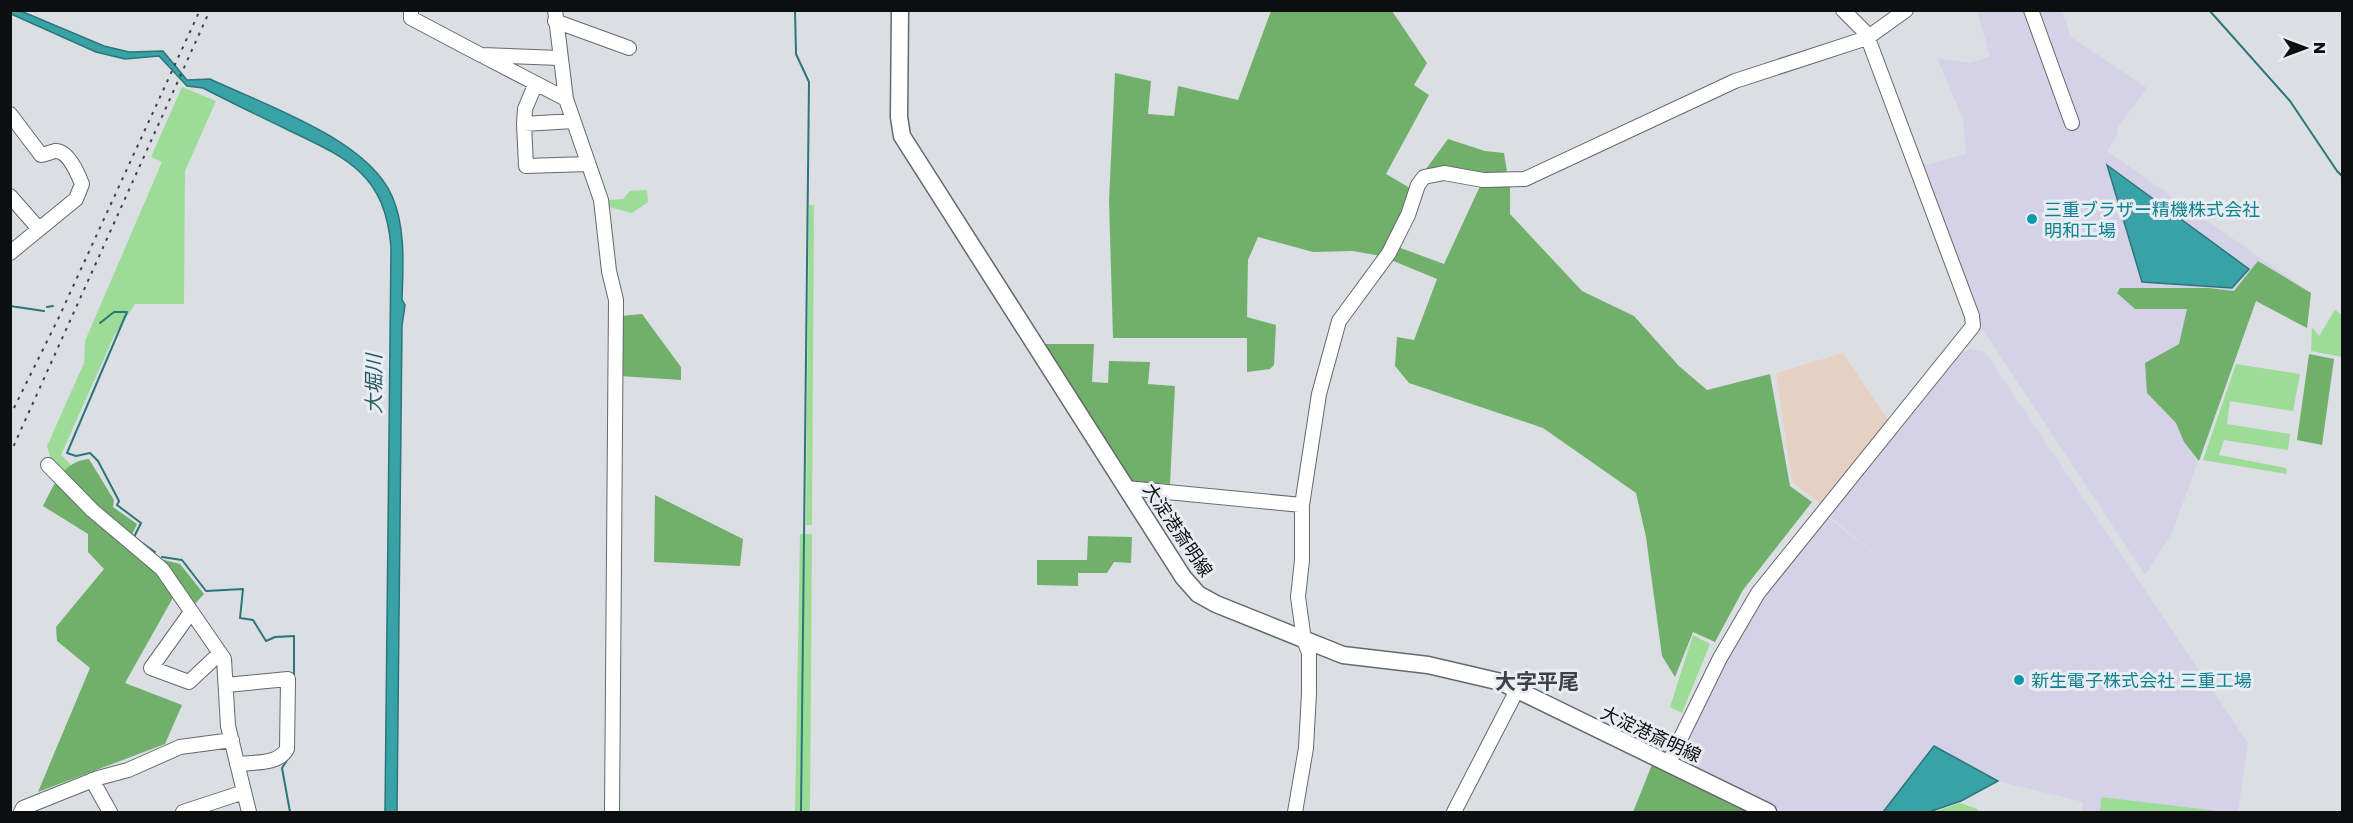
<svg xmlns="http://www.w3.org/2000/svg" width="2353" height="823" font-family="Poppins,'Noto Sans JP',sans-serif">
<rect width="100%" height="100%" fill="#dbdfe4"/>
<!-- commercial -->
<path fill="#e5d0c3" d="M 1843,353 L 1888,420 L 1820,503 L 1792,482 L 1776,373 Z"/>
<!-- industrial -->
<path fill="#d5d2e7" d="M 1977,11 L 2062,11 L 2071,37 L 2147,88 L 2117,129 L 2117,135 L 2107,151 L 2311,293 L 2307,328 L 2256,301 L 2172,533 L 2145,575 L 1983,330 L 1922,166 L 1966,154 L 1963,120 L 1937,58 L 1971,63 L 1990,56 Z
M 1969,349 L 1985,352 L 2248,743 L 2238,812 L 2082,812 L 2083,802 L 1998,781 L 1929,812 L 1784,812 L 1682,762 L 1678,754 L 1748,616 L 1827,516 L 1896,572 L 1828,515 L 1960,355 Z"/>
<!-- green -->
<path fill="#9ddc97" d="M 182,87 L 216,101 L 185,171 L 184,304 L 135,304 L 114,336 L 61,455 L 71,465 L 61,474 L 51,460 L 47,446 L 84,363 L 85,341 L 162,162 L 151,157 Z
M 647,190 L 648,202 L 632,213 L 609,207 L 607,200 L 623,199 L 630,191 Z
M 809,205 L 814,205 L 812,525 L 806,525 Z
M 2335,310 L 2342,315 L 2342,357 L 2311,351 L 2312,327 L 2319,336 Z
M 2236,364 L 2300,374 L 2293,411 L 2230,401 L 2227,424 L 2290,434 L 2288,450 L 2224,440 L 2219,455 L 2286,468 L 2287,474 L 2203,460 Z
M 800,534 L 812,534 L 810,812 L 795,812 Z
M 1693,635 L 1710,644 L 1682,713 L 1670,707 Z
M 2101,797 L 2226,812 L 2100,812 Z
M 1960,803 L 1978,809 L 1977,812 L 1934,812 Z"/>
<!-- forest -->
<path fill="#70b06b" d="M 1271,11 L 1392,11 L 1427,63 L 1414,85 L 1429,95 L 1386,174 L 1410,188 L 1402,215 L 1381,256 L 1353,251 L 1313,252 L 1258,237 L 1248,260 L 1247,317 L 1276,325 L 1274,365 L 1270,369 L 1247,372 L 1247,338 L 1113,338 L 1109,201 L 1115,73 L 1151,81 L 1148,114 L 1174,116 L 1178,86 L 1238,100 Z
M 1448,139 L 1485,151 L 1504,153 L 1507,171 L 1497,177 L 1499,185 L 1510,186 L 1510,214 L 1582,291 L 1634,316 L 1679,366 L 1707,390 L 1770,374 L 1790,486 L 1812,502 L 1743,590 L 1715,642 L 1693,632 L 1675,677 L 1662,656 L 1646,537 L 1636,493 L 1543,428 L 1409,383 L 1395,366 L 1397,337 L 1414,340 L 1437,279 L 1391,260 L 1398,247 L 1444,264 L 1481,184 L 1444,167 L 1426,169 Z
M 2258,261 L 2311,293 L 2307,328 L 2256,301 L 2199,461 L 2184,442 L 2176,423 L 2147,393 L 2145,363 L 2179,344 L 2187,309 L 2135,309 L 2117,293 L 2120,288 L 2208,288 L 2234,291 Z
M 642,314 L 681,367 L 681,380 L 620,376 L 621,316 Z
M 1039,344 L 1094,344 L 1092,382 L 1108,383 L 1109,361 L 1150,362 L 1148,384 L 1175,386 L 1170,484 L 1128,482 Z
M 2309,354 L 2334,359 L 2322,445 L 2297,440 Z
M 89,459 L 114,500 L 113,507 L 137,524 L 131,537 L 160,559 L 180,564 L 204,594 L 193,606 L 179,587 L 125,683 L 182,705 L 165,744 L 38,792 L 90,668 L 57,641 L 56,627 L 104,569 L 88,552 L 88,534 L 43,506 C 54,485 63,461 89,459 Z
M 655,495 L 743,539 L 740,566 L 654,562 Z
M 1088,536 L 1132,537 L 1131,563 L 1114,562 L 1107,573 L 1078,573 L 1078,586 L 1037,585 L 1037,560 L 1087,560 Z
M 1653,762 L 1756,812 L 1633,812 Z"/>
<!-- water -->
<path fill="#38a2a7" stroke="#2b7679" stroke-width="1.5" d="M 11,10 L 21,11 L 104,46 L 129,52 L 163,51 L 187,80 L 210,79 C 265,105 367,139 392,196 C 406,228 403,266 402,300 L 405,305 L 402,326 L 397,812 L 385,812 L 391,247 C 385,175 349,159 290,131 C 261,117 232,103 203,88 L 187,86 L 159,56 L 125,59 L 96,52 L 11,14 Z
M 2107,165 L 2249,269 L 2232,288 L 2142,282 Z
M 1934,746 L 1998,781 L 1961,801 L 1929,812 L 1883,812 Z"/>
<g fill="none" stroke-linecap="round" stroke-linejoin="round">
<!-- stream -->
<path stroke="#2b7679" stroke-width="2" d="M 795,10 L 796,54 L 809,82 L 801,812
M 2209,10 L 2290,101 L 2337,171 L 2342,176
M 10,306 L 44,311
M 47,307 L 53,306
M 100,323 L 114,312 L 127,312 L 67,453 L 76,456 L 90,453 L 98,461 L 119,501 L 117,505 L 141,523 L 134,537
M 138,540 L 155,552
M 162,557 L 182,560 L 206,591 L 243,589 L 240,618 L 253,620 L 266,641 L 275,637 L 294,636 L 294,680
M 293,749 L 294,731
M 290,812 L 282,768 L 291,754"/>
<defs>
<path id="minor" d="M 411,10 L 411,18 L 481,55 L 559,58
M 555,10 L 566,99 L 601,200 L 609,271 L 616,300 L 612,812
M 2031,10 L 2072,123
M 555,21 L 629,48
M 485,57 L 566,99
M 10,114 L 41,155 C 46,154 51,152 55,151 C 68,150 78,174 82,184 L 76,199 L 10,253
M 573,121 L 524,124 L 526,166 L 588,164
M 524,124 L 525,109 L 535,85
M 10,196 L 39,229
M 48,465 L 92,510 L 162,569 L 224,659 L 228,726 L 249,812
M 1126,488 L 1302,505
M 191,612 L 151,668 L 189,682 L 220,653
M 226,685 L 288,679 L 287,749 C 278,765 254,762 237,764
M 1669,762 L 1720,658 L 1758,593 L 1973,326 L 1972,316 L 1866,33 L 1843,10
M 92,780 L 110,812
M 21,812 L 23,808 L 98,778 L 128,770 L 180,747 L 232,740
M 183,812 L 244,792
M 1295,812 L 1306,748 L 1309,693 L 1309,653 L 1304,640 L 1298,597 L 1302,560 L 1302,505 L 1319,394 L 1339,321 L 1389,253 L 1408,215 L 1418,185 L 1424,177 L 1444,173 L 1483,180 L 1525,179 L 1735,81 L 1867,38 L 1906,10
M 1454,812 L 1517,690"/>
<path id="major" d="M 900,10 L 899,117 L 902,136 L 1183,577 L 1198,594 L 1216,604 L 1343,655 L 1428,665 L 1501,682 L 1768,812"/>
</defs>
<!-- minor casing -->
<use href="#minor" stroke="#65686c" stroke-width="16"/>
<!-- major casing -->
<use href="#major" stroke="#65686c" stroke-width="19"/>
<!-- minor -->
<use href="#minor" stroke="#fff" stroke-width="14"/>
<!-- major -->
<use href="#major" stroke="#fff" stroke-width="16"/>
<!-- rail -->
<path stroke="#404143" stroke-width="2" stroke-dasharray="3 6" stroke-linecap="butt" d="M 10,416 L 59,317 L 200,10
M 10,454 L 210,10"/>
</g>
<!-- markers -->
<g fill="#0f9aa8" stroke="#e9ecf2" stroke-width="2">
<circle cx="2032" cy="219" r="6"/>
<circle cx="2019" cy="680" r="6"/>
</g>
<g text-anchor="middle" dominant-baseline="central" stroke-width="6" stroke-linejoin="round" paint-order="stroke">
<!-- culture labels -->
<g font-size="18" fill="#0d838f" stroke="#e9ecf2" text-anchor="start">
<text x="2044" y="209">三重ブラザー精機株式会社<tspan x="2044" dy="21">明和工場</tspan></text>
<text x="2031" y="680">新生電子株式会社 三重工場</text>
</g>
<!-- street labels -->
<g font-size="18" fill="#0d0e0f" stroke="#e9ecf2">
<text transform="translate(1178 530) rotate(56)">大淀港斎明線</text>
<text transform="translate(1651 734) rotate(25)">大淀港斎明線</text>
</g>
<!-- water labels -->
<g font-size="20" font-style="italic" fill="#235c5f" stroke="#e9ecf2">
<text transform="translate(374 384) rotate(-90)">大堀川</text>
</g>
<!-- quarter labels -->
<g font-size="21" font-weight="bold" fill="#3d4044" stroke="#e9ecf2">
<text x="1537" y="681">大字平尾</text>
</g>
</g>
<!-- border -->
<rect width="2353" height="823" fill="none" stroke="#0d0e0f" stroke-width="24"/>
<!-- north arrow -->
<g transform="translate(2305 48) rotate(90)" stroke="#e9ecf2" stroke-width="4.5" paint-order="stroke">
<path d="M0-4.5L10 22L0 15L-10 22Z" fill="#0d0e0f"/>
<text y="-9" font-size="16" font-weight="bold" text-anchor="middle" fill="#0d0e0f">N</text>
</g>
</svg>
